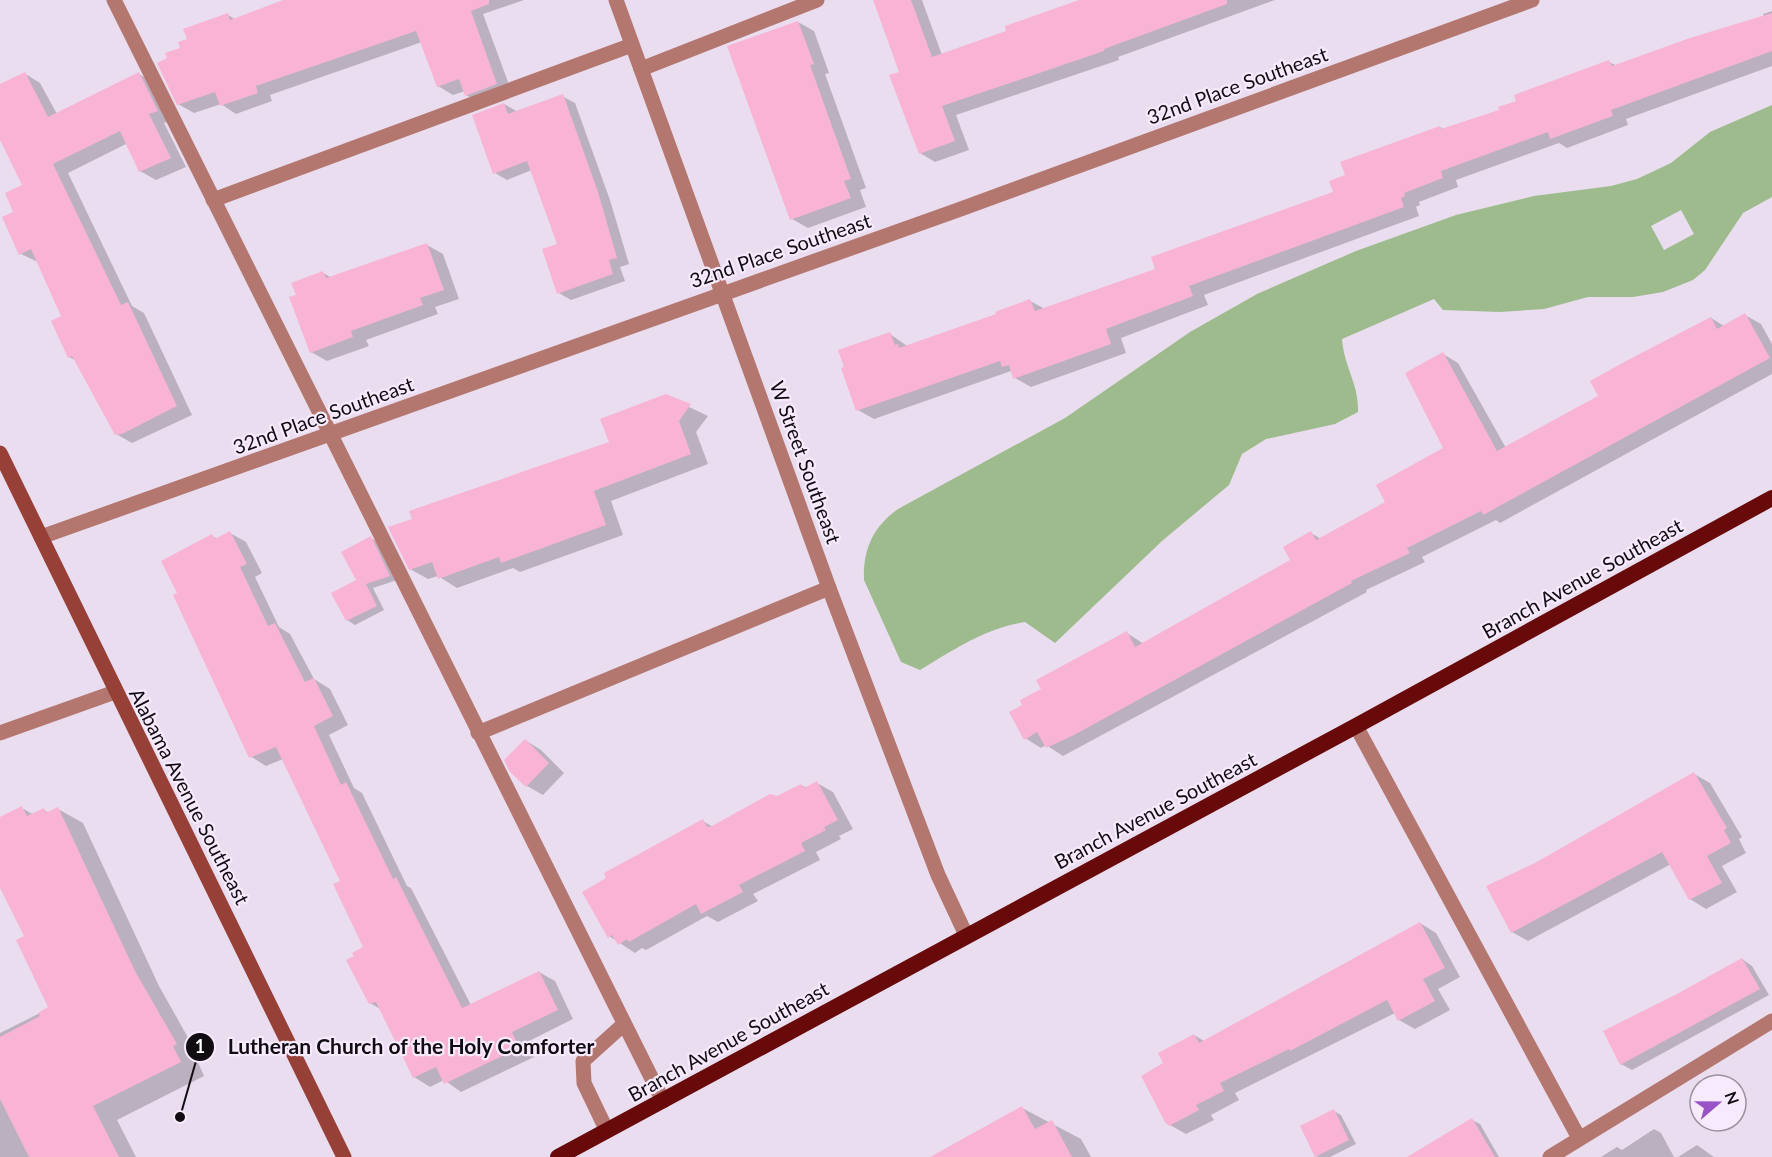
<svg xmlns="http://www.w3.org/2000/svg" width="1772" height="1157" font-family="Lato,sans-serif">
<rect width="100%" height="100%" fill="#eaddef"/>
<!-- green -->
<path fill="#9dbb8c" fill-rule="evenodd" d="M 1772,105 L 1772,197 L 1743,213 L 1705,270 L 1693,280 L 1663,292 L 1633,297 L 1588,297 L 1544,309 L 1500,312 L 1443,310 L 1434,299 L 1342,339 C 1344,367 1359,384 1358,412 L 1335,424 L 1266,439 L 1242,454 L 1229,485 L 1162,541 L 1055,643 L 1025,622 C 986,628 953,650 920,670 L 901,662 L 864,580 C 863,549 873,527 898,509 L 1065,418 L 1190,332 L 1257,294 L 1356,251 L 1456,215 L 1534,196 L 1611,186 L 1637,179 L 1671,163 L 1710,132 ZM 1681,210 L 1694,234 L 1664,250 L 1651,226 Z"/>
<!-- shadow -->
<path fill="#0003" d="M 308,0 L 524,0 L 483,14 L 512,93 L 482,104 L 466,95 L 465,91 L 453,95 L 438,86 L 422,42 L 270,95 L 272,101 L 236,114 L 221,104 L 194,113 L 178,104 L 182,49 L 189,39 L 228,15 L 235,19 Z
M 881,0 L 922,0 L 942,55 L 1008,32 L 1081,0 L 1275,0 L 1118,57 L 1119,60 L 956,115 L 969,150 L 935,162 L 920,153 Z
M 1772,11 L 1772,66 L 1626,119 L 1628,125 L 1567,148 L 1559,143 L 1456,180 L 1458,187 L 1419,202 L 1420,205 L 1416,207 L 1419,216 L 1204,295 L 1208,305 L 1121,338 L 1126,353 L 1031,387 L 1015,378 L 1011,371 L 874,419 L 858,410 L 890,334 L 907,346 L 998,315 L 1030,301 L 1045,309 L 1157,270 L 1334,193 L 1347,176 L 1440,127 L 1443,129 L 1501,111 L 1609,62 L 1617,66 L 1764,17 L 1763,14 Z
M 798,22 L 814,31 L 829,73 L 825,74 L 866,188 L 860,190 L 866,207 L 808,228 L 792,219 Z
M 24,73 L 40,83 L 57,114 L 139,74 L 155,83 L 173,120 L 164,123 L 186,167 L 156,180 L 140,171 L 126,144 L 68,173 L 132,306 L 144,313 L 192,415 L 132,443 L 116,434 L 77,361 L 69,357 L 63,316 L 38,262 L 21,254 L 15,212 L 24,186 L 0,136 L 0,86 Z
M 562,96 L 575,103 L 610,200 L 629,264 L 620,267 L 625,281 L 571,300 L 559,293 L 559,245 L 532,170 L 507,180 L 495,173 L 504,104 L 516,111 Z
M 427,245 L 443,254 L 459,299 L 435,307 L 438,314 L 366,340 L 369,346 L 327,361 L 311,352 L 323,273 L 332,278 Z
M 1745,315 L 1761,324 L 1772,344 L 1772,374 L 1500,523 L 1496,520 L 1422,557 L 1425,562 L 1366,590 L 1367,592 L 1063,756 L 1046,745 L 1041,748 L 1025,738 L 1024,705 L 1043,689 L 1127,633 L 1144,644 L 1292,560 L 1311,533 L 1321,539 L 1387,503 L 1445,449 L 1443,354 L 1458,363 L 1506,448 L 1600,397 L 1711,318 L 1724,326 Z
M 666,396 L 708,416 L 696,432 L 708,464 L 611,501 L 623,535 L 520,572 L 513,568 L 457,588 L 438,576 L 428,579 L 410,569 L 611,443 Z
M 230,533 L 246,542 L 262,573 L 255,577 L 279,627 L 290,634 L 314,679 L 330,689 L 348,725 L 329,735 L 354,788 L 362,793 L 407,886 L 411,888 L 471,1005 L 539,972 L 555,981 L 573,1019 L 527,1042 L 534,1057 L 461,1092 L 444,1080 L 430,1087 L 414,1077 L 382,1010 L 370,1003 L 365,948 L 342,882 L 283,759 L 266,766 L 250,756 L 179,594 L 212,536 L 217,539 Z
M 371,538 L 378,542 L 397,580 L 373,588 L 384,610 L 355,625 L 347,620 Z
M 525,740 L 541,750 L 564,773 L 543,795 L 527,786 L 511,771 Z
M 1694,774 L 1710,783 L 1742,837 L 1739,839 L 1746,853 L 1722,866 L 1737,892 L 1706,909 L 1690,899 L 1671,864 L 1528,941 L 1512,932 L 1535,865 Z
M 817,783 L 833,792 L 853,829 L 839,836 L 841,839 L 816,852 L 820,860 L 753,894 L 758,901 L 718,922 L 707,916 L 646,950 L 642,948 L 635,953 L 609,936 L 703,821 L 713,827 L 801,785 L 807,788 Z
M 22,808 L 34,815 L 44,810 L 49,813 L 58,809 L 83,823 L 159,986 L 200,1059 L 197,1060 L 204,1076 L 117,1120 L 136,1157 L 0,1157 L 0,1033 L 50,1008 L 26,936 L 0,884 L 0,819 Z
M 1420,923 L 1436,933 L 1460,977 L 1438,989 L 1450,1010 L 1415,1029 L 1399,1020 L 1395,1013 L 1235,1093 L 1239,1100 L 1211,1115 L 1214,1120 L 1186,1134 L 1170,1125 L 1166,1064 L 1194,1035 L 1204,1041 Z
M 1742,959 L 1752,966 L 1769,995 L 1632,1070 L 1621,1064 L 1678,996 Z
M 1022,1108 L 1081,1139 L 1091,1157 L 962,1157 Z
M 1334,1111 L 1341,1115 L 1356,1144 L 1330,1157 L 1319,1157 L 1316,1156 Z
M 1472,1120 L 1480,1124 L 1499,1157 L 1445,1157 Z
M 1654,1129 L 1661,1133 L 1674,1157 L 1601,1157 L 1617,1147 L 1622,1150 Z
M 1697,1145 L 1714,1157 L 1678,1157 Z"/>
<!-- building -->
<path fill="#f9b3d4" d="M 283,0 L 489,0 L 489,4 L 471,11 L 497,84 L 465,96 L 459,79 L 437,87 L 416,31 L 256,86 L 258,93 L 220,106 L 215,92 L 177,105 L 157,63 L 167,58 L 165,53 L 180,48 L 178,42 L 187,39 L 183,29 L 228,13 L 230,20 Z
M 873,0 L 911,0 L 932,57 L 1006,31 L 1005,26 L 1079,0 L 1227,0 L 1227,4 L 1104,49 L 1104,51 L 942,106 L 955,141 L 919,154 L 889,75 L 899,72 Z
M 1772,13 L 1772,51 L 1611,110 L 1613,116 L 1550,139 L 1548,132 L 1441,171 L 1443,178 L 1404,193 L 1405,196 L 1401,198 L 1404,207 L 1189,286 L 1193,296 L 1106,329 L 1111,344 L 1013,379 L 1009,365 L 1002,367 L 1000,361 L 856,411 L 841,368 L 844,367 L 838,350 L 890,332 L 895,345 L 898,344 L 899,348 L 996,314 L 995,312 L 1030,299 L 1035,311 L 1155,269 L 1151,257 L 1333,192 L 1329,181 L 1345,175 L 1340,162 L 1440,126 L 1441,129 L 1499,110 L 1498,107 L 1516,101 L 1514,95 L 1609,60 L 1612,66 L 1690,38 Z
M 798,21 L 814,64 L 810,65 L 851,179 L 844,181 L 851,198 L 790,220 L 727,46 Z
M 25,72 L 48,117 L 139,72 L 158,111 L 149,114 L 171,158 L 139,172 L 120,131 L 53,164 L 121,305 L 128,302 L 177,406 L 122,434 L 115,435 L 72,356 L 68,358 L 51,321 L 61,316 L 31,249 L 19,255 L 2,217 L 13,212 L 5,193 L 22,185 L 0,140 L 0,84 Z
M 563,94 L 598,192 L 617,258 L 609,260 L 613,274 L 557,294 L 542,249 L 557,244 L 527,161 L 493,174 L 472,115 L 504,103 L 508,114 Z
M 427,243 L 444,290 L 420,298 L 423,305 L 351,331 L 353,337 L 310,353 L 289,297 L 296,295 L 291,283 L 323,271 L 326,278 Z
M 1745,313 L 1770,358 L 1483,515 L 1481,511 L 1407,548 L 1410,553 L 1351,581 L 1352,583 L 1074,735 L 1046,748 L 1037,732 L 1024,740 L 1009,712 L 1022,705 L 1020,700 L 1041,689 L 1036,680 L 1127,631 L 1135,647 L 1290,560 L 1283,547 L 1311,531 L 1316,540 L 1385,502 L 1376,485 L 1443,448 L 1405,373 L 1443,352 L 1497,451 L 1598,396 L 1590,381 L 1626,361 L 1711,317 L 1717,329 Z
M 666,394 L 691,404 L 679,421 L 691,454 L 594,491 L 606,525 L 501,563 L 499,557 L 438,579 L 432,562 L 409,570 L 388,527 L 412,519 L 409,511 L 609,442 L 600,419 Z
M 230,531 L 247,564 L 240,567 L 268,626 L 275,623 L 305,682 L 314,678 L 333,716 L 314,726 L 341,785 L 346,782 L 393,879 L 396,877 L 462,1008 L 539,971 L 558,1010 L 512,1032 L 519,1048 L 444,1084 L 436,1067 L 413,1078 L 376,1002 L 369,1004 L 346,960 L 354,956 L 352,953 L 363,947 L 333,884 L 340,881 L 276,747 L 249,758 L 173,595 L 177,593 L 161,561 L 212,534 L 215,539 Z
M 371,536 L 390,576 L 366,584 L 377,606 L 346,621 L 331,593 L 356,580 L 341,552 Z
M 525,739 L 549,763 L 526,787 L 510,772 L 504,760 Z
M 1694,772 L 1727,828 L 1724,830 L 1731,843 L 1707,856 L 1722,883 L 1689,900 L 1662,852 L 1511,933 L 1486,886 L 1535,863 Z
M 817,781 L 838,820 L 824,827 L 826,830 L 801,843 L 805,851 L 739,885 L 743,892 L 701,914 L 696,904 L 629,942 L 627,939 L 618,945 L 612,935 L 608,938 L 582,892 L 606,878 L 604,873 L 703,819 L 707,827 L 712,826 L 770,794 L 777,796 L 801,784 L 804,788 Z
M 22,806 L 27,816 L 44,808 L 46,813 L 58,807 L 135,971 L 177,1044 L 173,1046 L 181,1062 L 93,1106 L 119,1157 L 29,1157 L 0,1099 L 0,1037 L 40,1016 L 38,1013 L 48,1007 L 16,940 L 24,936 L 0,888 L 0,817 Z
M 1420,922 L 1445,968 L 1423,979 L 1435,1001 L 1398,1021 L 1387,1000 L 1290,1051 L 1289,1049 L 1220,1083 L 1224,1091 L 1196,1105 L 1199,1110 L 1169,1126 L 1165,1122 L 1141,1076 L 1163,1063 L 1158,1053 L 1194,1034 L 1199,1043 Z
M 1742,958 L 1760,989 L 1620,1065 L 1603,1031 L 1677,994 Z
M 1022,1106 L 1035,1129 L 1052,1120 L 1072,1157 L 930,1157 Z
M 1334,1109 L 1349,1140 L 1315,1157 L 1300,1126 Z
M 1472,1118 L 1495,1157 L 1407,1157 Z"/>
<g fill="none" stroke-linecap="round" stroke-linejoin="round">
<!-- service -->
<path stroke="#b3776f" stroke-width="15" d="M 114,0 L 663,1101
M 641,69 L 817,0
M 213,200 L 632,45
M 1356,726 L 1579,1138
M 478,733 L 829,588
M 607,1131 L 584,1083 L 583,1061 L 624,1024
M 1550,1157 L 1772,1021"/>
<!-- minor -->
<path stroke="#b3776f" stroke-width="15" d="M 616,0 L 829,588 L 938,875 L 966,935
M 41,537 L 958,210 L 1532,0
M 0,733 L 115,692"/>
<!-- secondary -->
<path stroke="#964038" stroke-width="15" d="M 0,453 L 344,1157"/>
<!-- trunk -->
<path stroke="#680a0a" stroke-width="16" d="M 558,1157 L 1356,726 L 1772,498"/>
</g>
<g text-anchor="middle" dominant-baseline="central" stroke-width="4.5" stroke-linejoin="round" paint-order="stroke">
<!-- street labels -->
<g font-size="20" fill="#100c12" stroke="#f7eafd">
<text transform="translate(1237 85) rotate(-20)">32nd Place Southeast</text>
<text transform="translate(780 250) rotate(-19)">32nd Place Southeast</text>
<text transform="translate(323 415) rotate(-20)">32nd Place Southeast</text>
<text transform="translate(806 462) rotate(70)">W Street Southeast</text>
<text transform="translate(1582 578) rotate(-29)">Branch Avenue Southeast</text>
<text transform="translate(190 796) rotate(63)">Alabama Avenue Southeast</text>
<text transform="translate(1155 810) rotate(-28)">Branch Avenue Southeast</text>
<text transform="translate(728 1041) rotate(-29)">Branch Avenue Southeast</text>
</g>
</g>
<!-- callouts -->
<path fill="none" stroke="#100c12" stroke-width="2" d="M180 1117L200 1047"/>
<g fill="#100c12" stroke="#f7eafd" stroke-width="2">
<circle cx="180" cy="1117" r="6"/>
<circle cx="200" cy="1047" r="15"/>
</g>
<g font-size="18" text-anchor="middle" font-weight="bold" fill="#fff">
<text x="200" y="1053">1</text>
</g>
<g font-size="21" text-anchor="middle" font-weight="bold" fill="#100c12" stroke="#f7eafd" stroke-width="4.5" stroke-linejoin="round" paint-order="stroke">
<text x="411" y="1054">Lutheran Church of the Holy Comforter</text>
</g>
<!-- north arrow -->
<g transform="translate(1718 1103) rotate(70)"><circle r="28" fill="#f7eafd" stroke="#9b919f" stroke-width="1.5"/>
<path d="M0-4.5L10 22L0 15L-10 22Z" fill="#9853c7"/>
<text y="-9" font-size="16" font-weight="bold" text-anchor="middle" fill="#100c12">N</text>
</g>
</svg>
